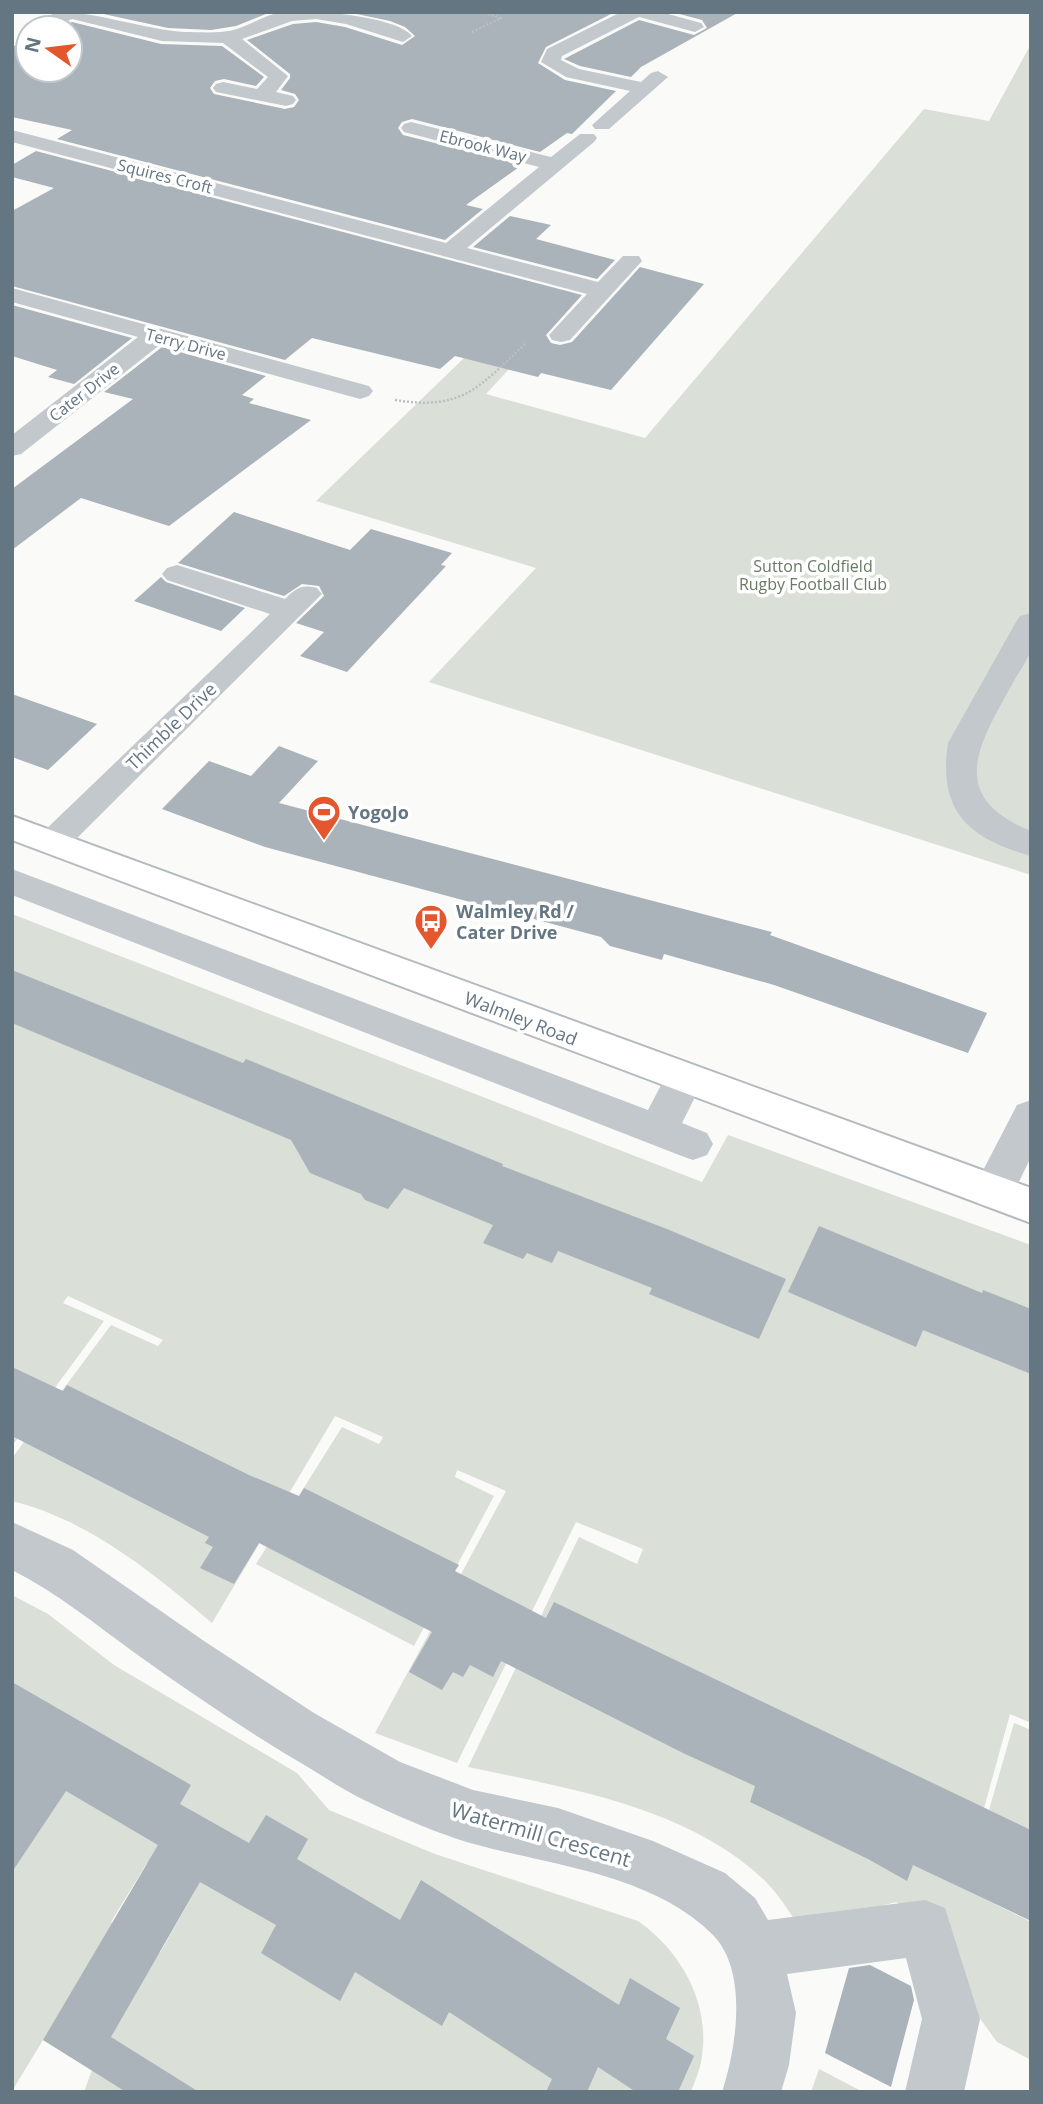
<svg xmlns="http://www.w3.org/2000/svg" width="1043" height="2104" font-family="'Open Sans',sans-serif">
<rect width="100%" height="100%" fill="#fafaf8"/>
<!-- green -->
<path fill="#dadfd7" fill-rule="evenodd" d="M 1031,44 L 1031,875 L 429,682 L 536,568 L 316,501 L 492,331 L 535,341 L 486,394 L 645,438 L 924,109 L 989,121 Z
M 12,914 L 702,1182 L 728,1135 L 1031,1245 L 1031,1723 L 1010,1714 L 962,1888 L 1031,1922 L 1031,2060 L 997,2042 L 976,2013 L 949,1930 L 896,1902 L 800,1927 C 789,1912 778,1893 764,1880 C 688,1807 567,1788 468,1767 L 579,1537 L 637,1564 L 643,1549 L 576,1522 L 457,1763 L 375,1733 L 506,1491 L 457,1470 L 455,1477 L 494,1496 L 414,1646 L 256,1564 L 342,1427 L 379,1444 L 383,1437 L 335,1416 L 212,1623 C 153,1573 89,1520 12,1501 L 12,1458 L 111,1325 L 158,1346 L 163,1340 L 68,1296 L 63,1303 L 104,1321 L 12,1446 Z
M 12,1595 L 48,1614 L 114,1665 L 297,1773 L 329,1810 L 435,1854 L 638,1921 C 681,1951 710,2003 702,2056 C 701,2068 695,2080 691,2092 L 84,2092 L 92,2070 L 43,2040 L 12,2091 ZM 147,1863 L 195,1891 L 160,1953 L 111,1922 Z
M 1014,1723 L 1031,1730 L 1031,1830 L 989,1810 Z
M 819,2069 L 863,2092 L 811,2092 Z"/>
<!-- building -->
<path fill="#aab3b9" d="M 94,12 L 271,12 L 236,26 L 211,30 L 168,28 Z
M 347,12 L 615,12 L 546,47 L 538,63 L 565,80 L 616,91 L 572,134 L 567,133 L 540,152 L 412,119 L 402,122 L 398,128 L 403,135 L 522,165 L 466,205 L 483,209 L 445,240 L 57,139 L 72,130 L 12,117 L 12,47 L 28,40 L 28,70 L 70,70 L 70,28 L 58,28 L 72,22 L 161,44 L 222,46 L 264,77 L 256,86 L 224,79 L 215,81 L 210,88 L 214,94 L 285,109 L 294,107 L 299,100 L 295,94 L 281,90 L 290,78 L 290,74 L 247,40 L 293,24 L 316,22 L 345,27 L 402,45 L 415,36 L 405,27 L 390,21 Z
M 672,12 L 739,12 L 641,67 L 631,77 L 580,66 L 564,59 L 639,20 L 694,35 L 707,28 L 702,20 Z
M 36,151 L 582,295 L 546,335 L 551,343 L 560,345 L 572,342 L 640,267 L 704,284 L 611,390 L 541,373 L 538,377 L 455,356 L 440,369 L 312,338 L 285,360 L 12,286 L 12,211 L 54,188 L 12,177 L 12,165 Z
M 510,216 L 551,225 L 536,239 L 615,260 L 597,279 L 473,247 Z
M 12,305 L 132,338 L 74,384 L 48,377 L 57,370 L 12,356 Z
M 162,347 L 266,376 L 242,395 L 254,399 L 249,403 L 311,420 L 169,526 L 81,498 L 12,550 L 12,489 L 133,399 L 104,392 Z
M 234,512 L 350,550 L 371,529 L 452,553 L 441,565 L 446,566 L 347,672 L 300,656 L 324,632 L 296,623 L 324,596 L 319,586 L 302,584 L 284,596 L 178,563 Z
M 161,577 L 166,582 L 245,608 L 221,631 L 134,601 Z
M 12,694 L 97,724 L 48,770 L 12,757 Z
M 279,746 L 318,761 L 279,803 L 772,932 L 770,935 L 987,1013 L 968,1053 L 774,985 L 664,954 L 662,960 L 610,946 L 601,937 L 265,847 L 162,809 L 209,761 L 251,776 Z
M 12,970 L 243,1063 L 246,1059 L 503,1164 L 502,1166 L 667,1229 L 786,1279 L 759,1339 L 649,1294 L 652,1288 L 558,1251 L 552,1263 L 527,1253 L 523,1259 L 483,1243 L 493,1225 L 404,1188 L 388,1209 L 365,1200 L 361,1194 L 310,1173 L 291,1140 L 12,1023 Z
M 819,1226 L 982,1293 L 983,1290 L 1031,1309 L 1031,1374 L 923,1330 L 916,1347 L 788,1292 Z
M 12,1367 L 63,1391 L 67,1385 L 249,1475 L 299,1496 L 304,1488 L 459,1565 L 455,1571 L 546,1618 L 554,1602 L 1031,1830 L 1031,1921 L 913,1865 L 907,1881 L 868,1859 L 750,1802 L 755,1786 L 683,1753 L 501,1661 L 493,1677 L 470,1665 L 463,1677 L 453,1672 L 442,1690 L 409,1672 L 432,1632 L 259,1543 L 234,1584 L 200,1568 L 213,1547 L 205,1543 L 209,1537 L 12,1436 Z
M 12,1682 L 191,1785 L 180,1804 L 249,1843 L 266,1815 L 308,1839 L 297,1859 L 400,1920 L 421,1880 L 619,2005 L 630,1978 L 680,2008 L 666,2039 L 694,2056 L 678,2092 L 636,2092 L 598,2067 L 587,2092 L 546,2092 L 552,2079 L 449,2012 L 442,2026 L 355,1972 L 340,2001 L 261,1953 L 276,1925 L 200,1882 L 111,2037 L 199,2092 L 126,2092 L 43,2040 L 158,1845 L 66,1791 L 12,1872 Z
M 870,1965 L 911,1986 L 914,2000 L 891,2087 L 825,2053 L 849,1968 Z"/>
<g fill="none" stroke-linecap="round" stroke-linejoin="round">
<defs>
<path id="major" d="M 12,816 L 1031,1188 L 1031,1223 L 12,840 Z"/>
</defs>
<!-- major casing -->
<use href="#major" stroke="#b5babe" stroke-width="4"/>
<!-- path -->
<path stroke="#bbbfc2" stroke-width="2.5" stroke-dasharray="2 2" stroke-linecap="butt" d="M 472,32 L 501,18 L 482,12
M 395,400 C 463,411 479,387 525,344"/>
<!-- minor -->
<path fill="#c3c8cc" fill-rule="evenodd" d="M 57,12 C 100,12 141,29 184,32 C 201,32 221,34 237,29 C 252,24 267,14 283,12 C 309,9 396,16 412,36 L 403,42 L 346,24 L 316,19 L 292,21 L 242,39 L 288,76 L 276,92 L 293,96 L 296,100 L 293,104 L 286,106 L 216,92 L 213,88 L 216,84 L 223,82 L 257,89 L 268,77 L 223,43 L 162,41 L 72,19 L 52,28 L 27,28 L 30,24 Z
M 621,12 L 661,12 L 701,23 L 704,27 L 695,32 L 639,17 L 562,56 L 561,60 L 579,69 L 641,82 L 651,73 L 658,71 L 668,77 L 609,129 L 595,129 L 592,125 L 630,91 L 566,77 L 541,62 L 547,49 Z
M 411,122 L 551,157 L 580,134 L 594,134 L 597,138 L 594,142 L 467,248 L 598,282 L 623,256 L 639,256 L 642,261 L 570,340 L 561,342 L 552,340 L 549,335 L 587,294 L 12,142 L 12,130 L 446,243 L 539,167 L 404,132 L 401,128 L 404,124 Z
M 12,288 L 369,386 L 373,391 L 369,396 L 360,399 L 161,344 L 21,454 L 12,456 L 12,435 L 138,337 L 12,302 Z
M 177,565 L 285,599 C 296,588 302,584 317,588 L 322,594 L 65,850 L 53,854 L 41,850 L 36,842 L 41,834 L 270,614 L 167,580 L 162,574 L 167,568 Z
M 1031,613 C 1031,624 1034,640 1030,651 C 1028,660 1020,670 1015,679 C 982,740 942,795 1031,831 L 1031,856 C 967,838 938,811 948,743 L 1016,622 L 1020,616 Z
M 12,869 L 648,1110 L 670,1068 L 684,1064 L 698,1068 L 704,1079 L 682,1123 L 707,1133 L 713,1144 L 707,1155 L 693,1160 L 679,1155 L 12,895 Z
M 1031,1100 L 1031,1157 L 1008,1204 L 993,1209 L 978,1204 L 972,1192 L 978,1180 L 1017,1105 Z
M 12,1522 L 73,1550 L 204,1641 L 314,1713 L 400,1762 L 473,1790 L 558,1808 L 653,1841 L 725,1873 L 755,1898 L 768,1920 L 925,1900 L 945,1908 L 980,2019 L 964,2092 L 905,2092 L 922,2019 L 906,1958 L 787,1974 L 796,2013 L 789,2065 L 781,2092 L 722,2092 C 736,2049 749,1972 713,1935 C 652,1874 553,1866 474,1844 C 441,1835 397,1816 366,1801 C 347,1792 329,1780 311,1769 C 251,1734 192,1694 135,1653 C 95,1624 56,1592 12,1570 Z"/>
<!-- major -->
<use href="#major" fill="#fff" fill-rule="evenodd"/>
</g>
<!-- icons -->
<defs>
<symbol id="stadium-pin" viewBox="-11 -11 22 30"><path d="M0 17L-7.5 6A9.5 9.5 0 1 1 7.5 6Z" fill="#e4572e" stroke="#fff"/><path d="M0-5a6.5 5 0 1 0 0 10a6.5 5 0 1 0 0-10ZM-3.5-1.8h7v3.6h-7Z" fill="#fff"/></symbol>
<symbol id="bus-pin" viewBox="-11 -11 22 30"><path d="M0 17L-7.5 6A9.5 9.5 0 1 1 7.5 6Z" fill="#e4572e" stroke="#fff"/><path d="M-5-6H5V4H4V6H2V4H-2V6H-4V4H-5ZM-3.5-4V0h7V-4ZM-3.5 1.2v1.5H-2V1.2ZM2 1.2v1.5H3.5V1.2Z" fill="#fff"/></symbol>
</defs>
<g fill-rule="evenodd">
<use href="#stadium-pin" x="305" y="793" width="38" height="52"/>
<use href="#bus-pin" x="412" y="902" width="38" height="52"/>
</g>
<g text-anchor="middle" dominant-baseline="central" stroke-width="7" stroke-linejoin="round" paint-order="stroke">
<!-- far-street labels -->
<g font-size="16" fill="#657683" stroke="#fff">
<text transform="translate(483 146) rotate(14)">Ebrook Way</text>
<text transform="translate(165 176) rotate(14)">Squires Croft</text>
<text transform="translate(186 344) rotate(15)">Terry Drive</text>
<text transform="translate(84 392) rotate(-38)">Cater Drive</text>
</g>
<!-- far-park labels -->
<g font-size="16" fill="#687a64" stroke="#fff">
<text x="813" y="566">Sutton Coldfield<tspan x="813" dy="18">Rugby Football Club</tspan></text>
</g>
<!-- street labels -->
<g font-size="18" fill="#657683" stroke="#fff">
<text transform="translate(171 726) rotate(-44)">Thimble Drive</text>
<text transform="translate(521 1018) rotate(21)">Walmley Road</text>
</g>
<!-- poi labels -->
<g font-size="18" font-weight="bold" fill="#657683" stroke="#fff" text-anchor="start">
<text x="348" y="812">YogoJo</text>
<text x="456" y="911">Walmley Rd /<tspan x="456" dy="21">Cater Drive</tspan></text>
</g>
<!-- near-street labels -->
<g font-size="21" fill="#657683" stroke="#fff">
<text transform="translate(541 1834) rotate(16)">Watermill Crescent</text>
</g>
</g>
<!-- border -->
<rect width="1043" height="2104" fill="none" stroke="#657683" stroke-width="28"/>
<!-- north arrow -->
<g transform="translate(49 49) rotate(284)"><circle r="33" fill="#ffffff" stroke="#c1c8cd" stroke-width="2"/>
<path d="M0-5L12 26L0 18L-12 26Z" fill="#e4572e"/>
<text y="-10" font-size="19" font-weight="bold" text-anchor="middle" fill="#657683">N</text>
</g>
</svg>
